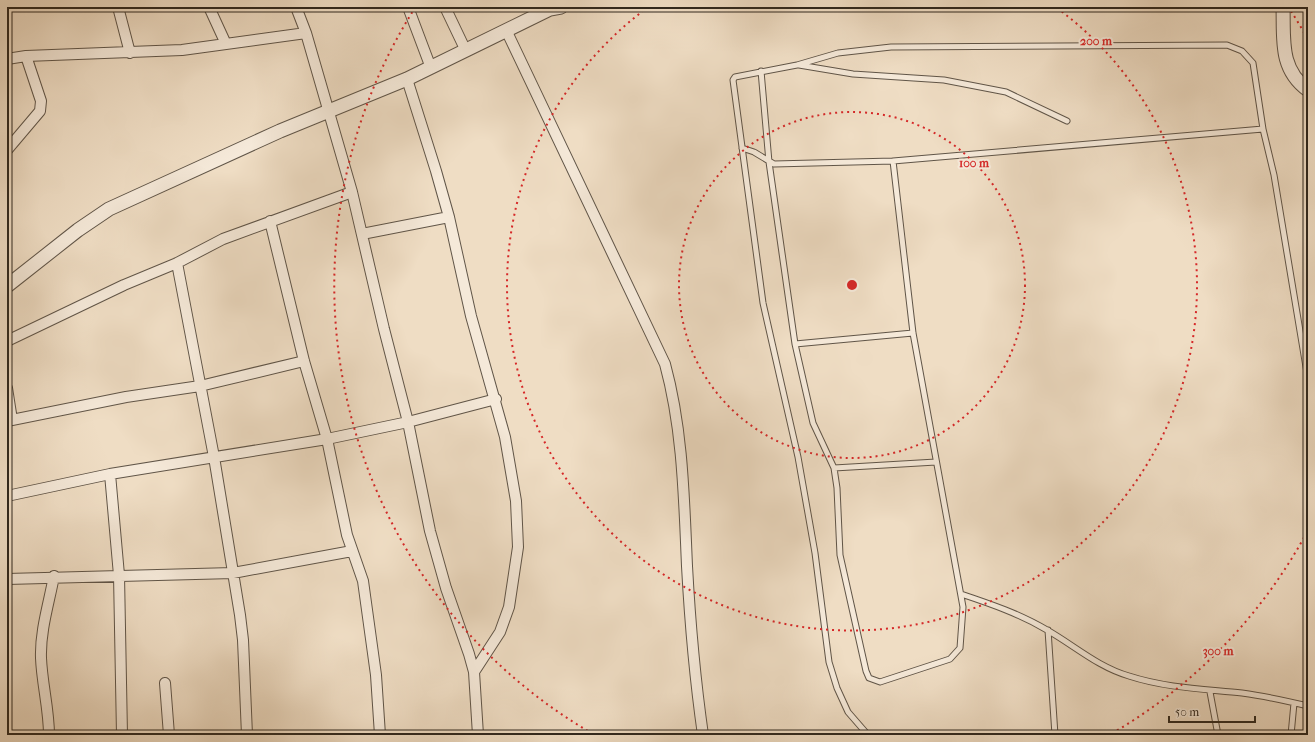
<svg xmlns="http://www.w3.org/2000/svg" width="1315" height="742" font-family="'IM FELL French Canon',serif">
<rect width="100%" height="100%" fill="#efddc4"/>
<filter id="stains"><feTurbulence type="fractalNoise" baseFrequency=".005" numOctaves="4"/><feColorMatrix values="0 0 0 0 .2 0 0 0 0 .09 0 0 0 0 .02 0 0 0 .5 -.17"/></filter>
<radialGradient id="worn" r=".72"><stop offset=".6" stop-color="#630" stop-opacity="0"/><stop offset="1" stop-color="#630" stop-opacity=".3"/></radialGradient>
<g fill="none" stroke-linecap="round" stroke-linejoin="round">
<defs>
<path id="service" d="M 799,65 L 853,74 L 944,80 L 1006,92 L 1067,121
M 761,71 L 769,162 L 795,344 L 813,423 L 834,468 L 837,488 L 840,555 L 866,671 L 869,678 L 880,682 L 950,659 L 960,648 L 963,607 L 913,333 L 893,161
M 742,148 L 754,152 L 774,164 L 893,161 L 1263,129 L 1274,175 L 1308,379
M 795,344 L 913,333
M 834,468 L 936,462
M 961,594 C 991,604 1020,614 1047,630 C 1075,646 1098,667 1129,676 C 1166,688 1204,689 1242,693 C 1264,696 1287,701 1308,706
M 1048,630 L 1055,735
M 1210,692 L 1218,735
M 868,735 L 848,712 L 837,688 L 829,662 L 815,553 L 798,457 L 763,303 L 733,80 L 735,77 L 797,65 L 838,53 L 891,47 L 1227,45 L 1242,51 L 1253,63 L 1263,129
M 1291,735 L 1294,703"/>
<path id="minor" d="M 118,7 L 130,53
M 209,7 L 226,44
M 296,7 L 306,33 L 352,192 L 384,329 L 408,422 L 430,531 L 446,588 L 469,654 L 474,672 L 478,735
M 408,7 L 431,68
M 445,7 L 466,51
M 507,32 L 665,364 C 683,430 684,498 687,566 C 690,622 695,679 703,735
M 7,59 L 26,56 L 182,50 L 306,33
M 407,79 L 436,171 L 449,217 L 471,316 L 505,437 L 516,501 L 518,547 L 509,607 L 500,632 L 474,672
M 7,150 L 40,111 L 41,101 L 26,56
M 270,221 L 304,361 L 327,439 L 347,535 L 363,581 L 376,675 L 380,735
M 362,234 L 449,217
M 177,263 L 214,457 L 240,615 L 243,640 L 247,735
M 7,341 L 124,285 L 177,263 L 223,239 L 352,192
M 7,388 L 12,420
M 7,421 L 126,397 L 200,386 L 304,361
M 110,474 L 119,575 L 122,735
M 7,496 L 110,474 L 327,439 L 408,422 L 496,399
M 7,579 L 233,573 L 352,551
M 165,683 L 169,735
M 49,735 C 49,709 42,684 41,658 C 40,631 49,603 54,576"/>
<path id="tertiary" d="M 1283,7 C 1284,39 1279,69 1308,90
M 7,286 L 78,230 L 109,209 L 280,131 L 407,79 L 550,9 L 561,7"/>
</defs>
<!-- service casing -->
<use href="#service" stroke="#605548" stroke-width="7"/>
<!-- minor casing -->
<use href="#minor" stroke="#605548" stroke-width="12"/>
<!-- tertiary casing -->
<use href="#tertiary" stroke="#605548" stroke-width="15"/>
<!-- service -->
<use href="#service" stroke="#f5e9d9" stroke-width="5"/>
<!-- minor -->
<use href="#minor" stroke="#f5e9d9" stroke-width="10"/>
<!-- tertiary -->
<use href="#tertiary" stroke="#f5e9d9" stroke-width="13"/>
</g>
<!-- distance rings -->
<g fill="none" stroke="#d62828" stroke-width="2" stroke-dasharray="2 4">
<circle cx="852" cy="285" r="173"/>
<path d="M1057 8A345 345 0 1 1 647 8"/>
<path d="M1307 532A518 518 0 0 1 1111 734M593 734A518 518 0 0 1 413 11M1291 11A518 518 0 0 1 1307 38"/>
</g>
<circle cx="852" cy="285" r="6" fill="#d62828" stroke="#f5e9d9" stroke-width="2"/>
<g font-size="12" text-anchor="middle" font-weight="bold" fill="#d62828" stroke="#f5e9d9" stroke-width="4" stroke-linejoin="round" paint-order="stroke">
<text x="1096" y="45">200 m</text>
<text x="974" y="167">100 m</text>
<text x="1218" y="655">300 m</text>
</g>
<!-- margin -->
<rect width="1315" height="742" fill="none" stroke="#efddc4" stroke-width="24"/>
<rect x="8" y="8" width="1299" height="726" fill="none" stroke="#30281e" stroke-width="2"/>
<rect x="12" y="12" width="1291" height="718" fill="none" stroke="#30281e"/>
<!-- scale -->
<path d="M1169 716v6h86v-6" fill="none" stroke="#30281e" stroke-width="2"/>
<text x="1175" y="716" font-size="12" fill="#30281e" stroke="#f5e9d9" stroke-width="3" paint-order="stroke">50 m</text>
<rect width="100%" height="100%" filter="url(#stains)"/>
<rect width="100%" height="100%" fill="url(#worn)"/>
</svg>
